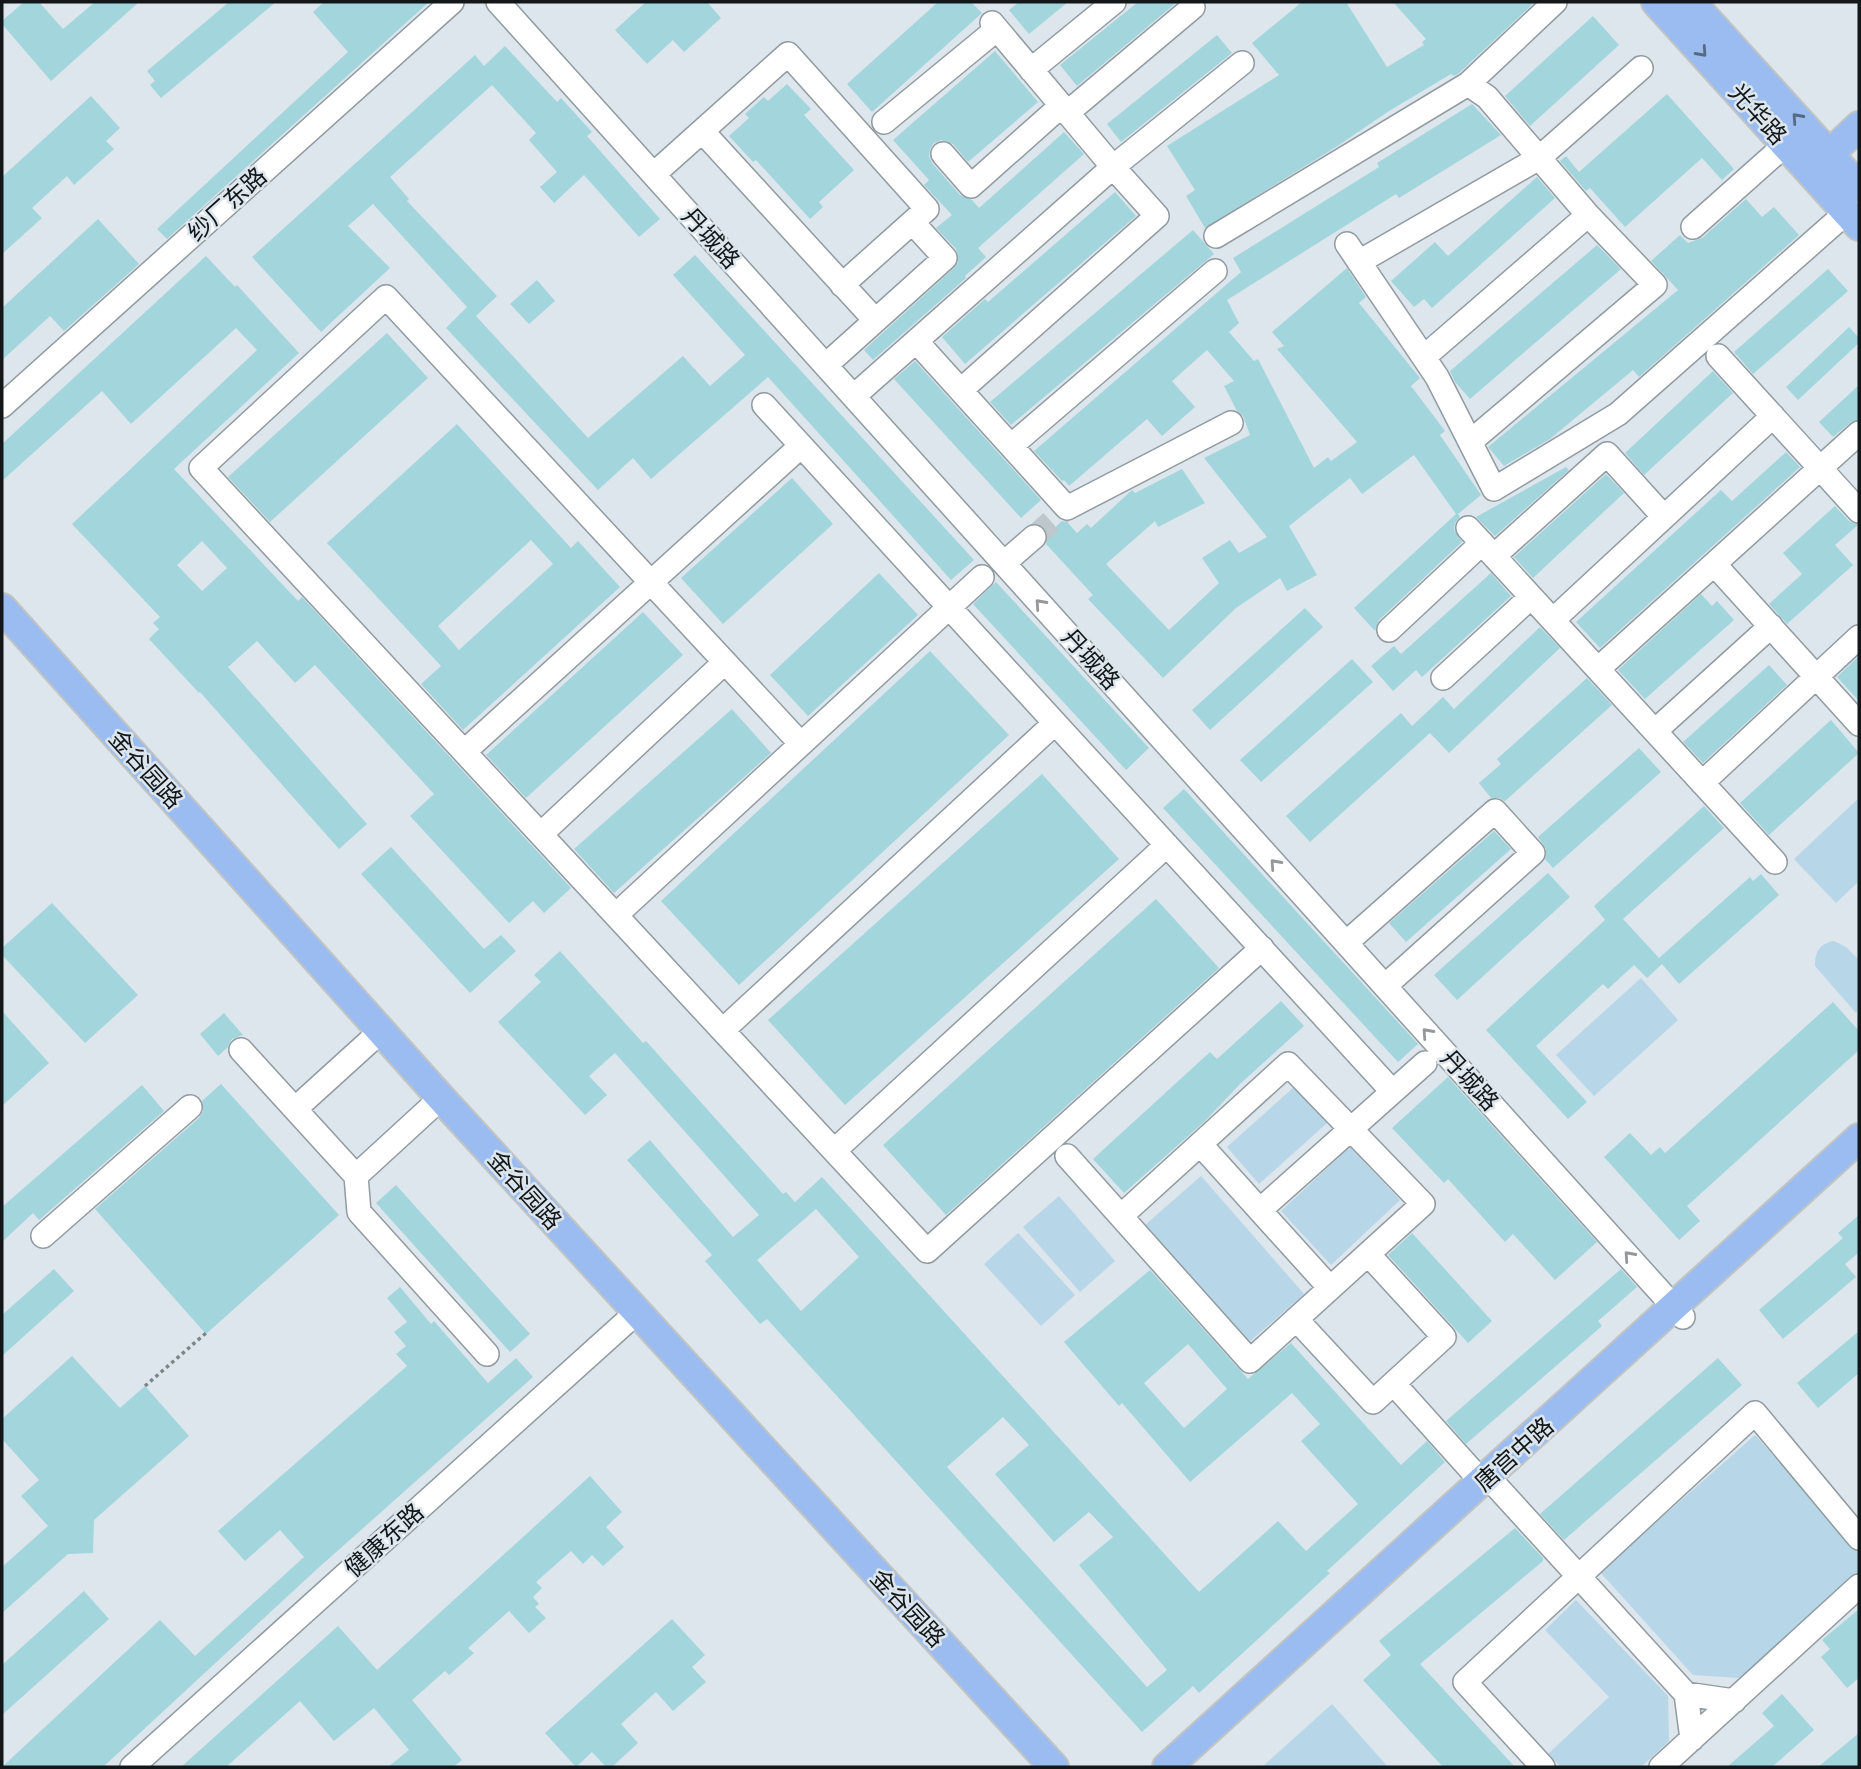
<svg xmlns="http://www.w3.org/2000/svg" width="1861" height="1769" font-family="Jost,'Noto Sans SC',sans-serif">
<rect width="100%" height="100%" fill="#dce6ec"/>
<!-- green -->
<path fill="#b7d6e7" d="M 1859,798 L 1859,881 L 1836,903 L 1794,859 Z
M 1834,941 L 1846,947 L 1859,960 L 1859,1010 L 1856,1013 L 1815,966 C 1815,952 1819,944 1834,941 Z
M 1641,978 L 1678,1020 L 1594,1096 L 1556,1055 Z
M 1294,1087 L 1327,1123 L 1259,1184 L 1227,1147 Z
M 1350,1147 L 1400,1200 L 1331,1265 L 1281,1211 Z
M 1201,1176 L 1304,1294 L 1248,1343 L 1145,1225 Z
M 1059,1196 L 1115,1261 L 1080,1292 L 1023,1227 Z
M 1018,1233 L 1075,1295 L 1041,1326 L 984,1264 Z
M 1755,1435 L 1859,1551 L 1859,1571 L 1739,1678 L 1693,1675 L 1600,1572 Z
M 1576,1600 L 1668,1696 L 1669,1741 L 1641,1767 L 1561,1767 L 1548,1754 L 1609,1697 L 1545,1630 Z
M 1332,1704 L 1388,1767 L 1262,1767 Z"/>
<!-- building -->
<path fill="#a3d6dc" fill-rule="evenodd" d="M 24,2 L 39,2 L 63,29 L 95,2 L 139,2 L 51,81 L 2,24 L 2,21 Z
M 229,2 L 276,2 L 161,98 L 150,85 L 155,81 L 147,71 Z
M 324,2 L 429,2 L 167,239 L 157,229 L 348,52 L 313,12 Z
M 646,2 L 707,2 L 721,18 L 684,52 L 673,40 L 647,64 L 615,30 Z
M 938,2 L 971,2 L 982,13 L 872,112 L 847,84 Z
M 1019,2 L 1068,2 L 1029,34 L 1009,10 Z
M 1138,2 L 1177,2 L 1077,86 L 1060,65 Z
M 1302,2 L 1346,2 L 1387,67 L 1424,45 L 1422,42 L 1426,39 L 1393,2 L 1535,2 L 1459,73 L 1454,76 L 1451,74 L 1389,111 L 1336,147 L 1205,228 L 1186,196 L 1195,190 L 1167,146 L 1279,75 L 1252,43 Z
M 1593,16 L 1619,45 L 1530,126 L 1505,96 Z
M 1217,35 L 1232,53 L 1121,142 L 1107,124 Z
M 505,46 L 557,102 L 561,98 L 592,132 L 587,136 L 660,219 L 639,237 L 584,175 L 554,203 L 540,187 L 557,172 L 529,140 L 536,133 L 492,85 L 390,177 L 409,199 L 407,201 L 497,296 L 476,316 L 588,438 L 683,356 L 710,386 L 745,355 L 673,275 L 695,255 L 974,560 L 951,580 L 768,377 L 651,479 L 633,458 L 598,490 L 446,328 L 467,307 L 373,204 L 348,226 L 390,268 L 321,332 L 252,257 L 475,55 L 484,66 Z
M 995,51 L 1038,102 L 968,162 L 953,144 L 941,140 L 934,143 L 930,149 L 929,156 L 932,163 L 960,195 L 972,200 L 979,208 L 1064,132 L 1084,154 L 978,248 L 986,257 L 965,276 L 966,278 L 873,360 L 864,350 L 954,268 L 958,262 L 956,249 L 936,228 L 952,215 L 924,185 L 929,180 L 893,140 Z
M 787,84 L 811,109 L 804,115 L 854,170 L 819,202 L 823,207 L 810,219 L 756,160 L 753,162 L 729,136 L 749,118 L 745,114 L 764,97 L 768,101 Z
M 1667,94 L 1734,169 L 1722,180 L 1702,158 L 1625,227 L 1590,188 L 1586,191 L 1560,161 L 1566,156 L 1579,172 Z
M 91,96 L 120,128 L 106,141 L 114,149 L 74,185 L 67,176 L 32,208 L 42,218 L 2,254 L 2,177 Z
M 1472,104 L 1501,135 L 1399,198 L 1396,194 L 1227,300 L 1239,323 L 1229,332 L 1254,361 L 1258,359 L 1314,468 L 1328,457 L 1331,461 L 1357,442 L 1277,349 L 1284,346 L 1272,332 L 1347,268 L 1366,297 L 1359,303 L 1420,378 L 1411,386 L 1445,431 L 1440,435 L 1481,495 L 1458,514 L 1460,517 L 1455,523 L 1454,530 L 1462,542 L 1379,620 L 1375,631 L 1354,608 L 1456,514 L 1414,455 L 1362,494 L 1350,478 L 1289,526 L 1317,575 L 1287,591 L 1280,578 L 1236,608 L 1163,678 L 1088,599 L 1093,595 L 1046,544 L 1048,534 L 1062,521 L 1067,522 L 1077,533 L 1087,524 L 1091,528 L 1132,490 L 1135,493 L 1182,469 L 1205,503 L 1158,527 L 1155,521 L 1106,564 L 1169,630 L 1219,583 L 1202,558 L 1230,540 L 1239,553 L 1267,537 L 1204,458 L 1250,435 L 1243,416 L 1237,411 L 1224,386 L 1234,381 L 1207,350 L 1172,381 L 1195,407 L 1162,436 L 1147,419 L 1069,486 L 1064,480 L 1062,481 L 1034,451 L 1241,272 L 1233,258 L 1379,167 L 1377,163 Z
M 1537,177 L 1555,198 L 1432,308 L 1424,299 L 1414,307 L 1391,281 L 1435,242 L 1448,256 Z
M 1115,192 L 1136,216 L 965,364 L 942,337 L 985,299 L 988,302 Z
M 1746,199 L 1762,217 L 1774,207 L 1799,235 L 1639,377 L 1633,370 L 1550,439 L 1504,466 L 1488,447 L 1678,290 L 1651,261 L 1680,235 L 1688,243 L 1702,238 Z
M 98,219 L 139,264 L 64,331 L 50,316 L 2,360 L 2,308 Z
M 1193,230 L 1214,254 L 1011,425 L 990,402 Z
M 1597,245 L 1621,269 L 1470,399 L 1455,382 L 1450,371 Z
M 206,256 L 235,287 L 237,285 L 299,353 L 174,469 L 298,601 L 302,597 L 571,888 L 544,913 L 533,901 L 509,923 L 410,816 L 434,794 L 315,665 L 295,683 L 257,641 L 228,667 L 367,824 L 339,849 L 200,692 L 199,693 L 149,639 L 159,629 L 153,623 L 160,617 L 72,524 L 257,350 L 236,328 L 131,424 L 102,391 L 2,481 L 2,444 ZM 202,541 L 227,568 L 202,591 L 177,565 Z
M 1828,269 L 1848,291 L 1753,374 L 1734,352 Z
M 537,280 L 555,301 L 529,324 L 510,304 Z
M 1849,327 L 1859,338 L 1859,343 L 1798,400 L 1786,387 Z
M 387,333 L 428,378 L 270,522 L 228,477 Z
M 915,361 L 1041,500 L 1021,518 L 894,379 Z
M 1713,371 L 1733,393 L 1644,475 L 1625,453 Z
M 1859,385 L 1859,419 L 1850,423 L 1833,437 L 1819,422 Z
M 457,424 L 571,548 L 578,541 L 620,587 L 463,730 L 421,684 L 441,666 L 327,543 ZM 531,540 L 553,564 L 459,650 L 438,626 Z
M 1786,452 L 1800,467 L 1600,648 L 1576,622 L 1721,490 L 1732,501 Z
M 1566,467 L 1569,470 L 1495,536 L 1476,517 Z
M 1606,474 L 1624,493 L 1533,578 L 1514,557 Z
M 792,478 L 833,524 L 723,624 L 681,578 Z
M 1835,506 L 1849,521 L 1858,525 L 1835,545 L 1853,565 L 1787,624 L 1769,604 L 1802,574 L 1783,553 Z
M 879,573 L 918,615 L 808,716 L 770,675 Z
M 1491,573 L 1511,596 L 1422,677 L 1416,670 L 1393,691 L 1371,666 L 1394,646 L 1401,654 Z
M 996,582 L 1149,748 L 1126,770 L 973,604 Z
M 1701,594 L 1712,606 L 1717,601 L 1734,620 L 1645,699 L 1618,670 Z
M 1305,608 L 1323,627 L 1210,730 L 1192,710 Z
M 643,612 L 683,655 L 526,798 L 486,755 Z
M 1540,627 L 1560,648 L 1449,753 L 1430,733 L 1310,842 L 1286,816 L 1401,713 L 1412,726 L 1443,697 L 1454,709 Z
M 930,651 L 1009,735 L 739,985 L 661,901 Z
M 1859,656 L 1859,701 L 1837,677 Z
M 1352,659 L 1373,682 L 1261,782 L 1240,760 Z
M 1769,665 L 1787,685 L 1703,763 L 1683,742 Z
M 1587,678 L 1612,705 L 1505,801 L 1499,798 L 1491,798 L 1479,783 L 1501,764 L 1497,759 Z
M 732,709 L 771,753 L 614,893 L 574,849 Z
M 1831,720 L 1859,753 L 1769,835 L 1740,803 Z
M 1639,748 L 1661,772 L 1553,868 L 1545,859 L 1546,849 L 1538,837 Z
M 1042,774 L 1119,859 L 845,1105 L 768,1020 Z
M 1184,789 L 1418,1044 L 1398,1062 L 1163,808 Z
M 1704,806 L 1724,828 L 1623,919 L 1659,958 L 1750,877 L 1753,881 L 1761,874 L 1779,895 L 1679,984 L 1662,964 L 1647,978 L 1634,965 L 1608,989 L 1603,984 L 1536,1046 L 1587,1102 L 1568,1119 L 1486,1030 L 1605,920 L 1594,906 Z
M 1494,831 L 1511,849 L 1406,942 L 1389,923 Z
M 391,847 L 484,949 L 501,935 L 516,951 L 470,993 L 361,874 Z
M 1548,873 L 1570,897 L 1457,1000 L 1434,975 Z
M 1156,899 L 1219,968 L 946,1215 L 883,1145 Z
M 52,903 L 138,995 L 85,1043 L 2,955 L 2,948 Z
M 560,951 L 643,1043 L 646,1041 L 783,1194 L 786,1192 L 795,1202 L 822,1177 L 1199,1592 L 1278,1521 L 1306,1551 L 1358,1504 L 1301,1441 L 1320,1424 L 1292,1393 L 1190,1482 L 1122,1403 L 1119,1406 L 1064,1342 L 1150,1270 L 1248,1379 L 1291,1343 L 1401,1465 L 1427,1441 L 1445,1462 L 1327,1571 L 1330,1573 L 1199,1693 L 1193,1686 L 1142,1732 L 767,1319 L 760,1324 L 705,1261 L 712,1255 L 627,1160 L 650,1140 L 733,1237 L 759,1215 L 615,1053 L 589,1076 L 607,1095 L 585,1115 L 498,1022 L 541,982 L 534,975 ZM 816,1209 L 859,1257 L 801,1311 L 757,1260 ZM 1188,1344 L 1227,1389 L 1184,1428 L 1144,1383 ZM 1003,1417 L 1029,1445 L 995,1474 L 1054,1542 L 1089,1512 L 1113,1537 L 1079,1565 L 1167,1670 L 1147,1687 L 947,1467 Z
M 1281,1001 L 1304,1026 L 1240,1084 L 1205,1121 L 1124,1193 L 1093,1159 L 1210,1052 L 1217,1059 Z
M 1833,1002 L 1859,1031 L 1859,1050 L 1687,1206 L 1700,1221 L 1679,1240 L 1604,1157 L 1630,1133 L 1651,1155 L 1660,1147 L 1665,1153 Z
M 2,1011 L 49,1063 L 2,1106 Z
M 224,1013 L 243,1035 L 232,1039 L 227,1048 L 218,1056 L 200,1034 Z
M 1448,1077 L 1597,1242 L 1555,1280 L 1513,1234 L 1505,1242 L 1448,1179 L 1444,1183 L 1392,1128 Z
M 221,1084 L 339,1215 L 206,1334 L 95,1209 L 199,1118 L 203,1111 L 202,1101 Z
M 142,1085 L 164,1111 L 39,1220 L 33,1213 L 2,1242 L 2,1207 Z
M 396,1185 L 530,1334 L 510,1352 L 376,1203 Z
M 1859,1215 L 1859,1257 L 1857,1254 L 1845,1264 L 1856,1277 L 1783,1339 L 1759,1310 L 1843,1238 L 1838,1233 Z
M 1412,1233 L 1492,1321 L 1468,1343 L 1388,1255 Z
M 54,1269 L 74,1291 L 2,1356 L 2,1315 Z
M 1621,1269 L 1637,1287 L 1598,1321 L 1602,1326 L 1466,1444 L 1446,1421 Z
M 400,1287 L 431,1324 L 434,1321 L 488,1383 L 516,1358 L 533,1377 L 316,1570 L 103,1767 L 2,1767 L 160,1620 L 195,1656 L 304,1557 L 280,1530 L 245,1561 L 218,1531 L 407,1366 L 396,1354 L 406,1346 L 394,1332 L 407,1322 L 387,1298 Z
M 1859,1331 L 1859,1373 L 1818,1408 L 1797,1383 Z
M 72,1356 L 120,1408 L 145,1386 L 189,1436 L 94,1520 L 93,1553 L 68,1554 L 2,1613 L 2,1567 L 48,1526 L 21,1496 L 39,1480 L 2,1439 L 2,1419 Z
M 1718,1358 L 1742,1385 L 1564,1540 L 1540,1514 Z
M 590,1476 L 622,1512 L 606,1527 L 624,1547 L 603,1566 L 592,1555 L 583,1564 L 571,1551 L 536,1582 L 542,1588 L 533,1597 L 539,1604 L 535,1607 L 546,1618 L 529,1633 L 509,1611 L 468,1648 L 474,1653 L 449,1675 L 445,1671 L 412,1700 L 462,1760 L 453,1767 L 388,1767 L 409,1750 L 374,1708 L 334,1741 L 300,1701 L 226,1767 L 181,1767 L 338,1626 L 377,1670 Z
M 1515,1528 L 1543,1558 L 1543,1561 L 1420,1664 L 1515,1767 L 1443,1767 L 1363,1680 L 1391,1655 L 1379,1641 Z
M 84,1591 L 109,1619 L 2,1715 L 2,1665 Z
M 1859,1609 L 1859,1678 L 1847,1688 L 1821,1657 L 1830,1649 L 1822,1640 Z
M 672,1619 L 705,1655 L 692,1667 L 706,1682 L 673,1711 L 656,1692 L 621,1724 L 638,1743 L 612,1767 L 606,1767 L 592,1752 L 576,1767 L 545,1733 Z
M 1782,1694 L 1814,1730 L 1772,1767 L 1727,1767 L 1774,1726 L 1762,1713 Z
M 1859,1733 L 1859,1767 L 1818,1767 Z"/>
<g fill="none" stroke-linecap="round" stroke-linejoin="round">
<!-- minor-tunnel -->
<path stroke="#bec7cc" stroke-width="23" stroke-dasharray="23 11" stroke-linecap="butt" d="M 1034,537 L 1062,512"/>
<defs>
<path id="minor" d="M 498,2 L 1683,1317
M 1031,70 L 1114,2
M 1468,84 L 1487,97 L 1588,215 L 1655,285 L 1470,442
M 1067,113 L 1193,7
M 884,122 L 997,29
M 702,131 L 875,320
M 943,154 L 971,186 L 1061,106
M 654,174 L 788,54 L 927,209 L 842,285
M 1693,227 L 1785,145
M 1216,236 L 1468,84 L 1555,2
M 1347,244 L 1437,377 L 1494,489 L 1618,414 L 1847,212
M 1359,262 L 1539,158 L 1641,68
M 916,341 L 1067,508 L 1231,423
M 1718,356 L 1859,511
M 1424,357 L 1588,215
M 826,365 L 945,258 L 913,223
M 961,390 L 1157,216 L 1113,167 L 1242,63
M 854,396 L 1113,167 L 992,23
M 764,405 L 1392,1091
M 2,406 L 452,2
M 1011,446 L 1215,271
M 1468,528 L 1775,862
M 1494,556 L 1607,454 L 1664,517
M 1004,563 L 1034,537
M 1715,565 L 1859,724
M 1553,620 L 1773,416
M 1389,630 L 1482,543
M 1598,669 L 1859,433
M 1443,678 L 1531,597
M 1655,731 L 1771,626
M 801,744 L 386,297 L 201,468 L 927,1251 L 1262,948
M 465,751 L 801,446
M 1702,783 L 1859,637
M 541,834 L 725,662
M 617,914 L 982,577
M 1346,943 L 1495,811 L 1533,853 L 1385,986
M 723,1030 L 1055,723
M 241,1050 L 356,1176 L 359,1212 L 487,1354
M 295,1109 L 381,1031
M 1200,1144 L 1330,1288
M 835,1150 L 1167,845
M 1067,1156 L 1250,1361 L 1423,1204 L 1288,1064 L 1121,1216
M 356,1176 L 441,1098
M 1260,1210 L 1425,1063
M 43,1236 L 190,1107
M 1296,1319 L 1373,1402 L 1444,1337 L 1368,1254
M 1394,1384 L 1482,1482
M 1488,1477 L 1686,1694 L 1692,1739
M 1686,1694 L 1734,1701
M 132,1767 L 636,1313
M 1543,1767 L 1465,1682 L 1755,1413 L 1859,1538
M 1661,1767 L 1859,1586"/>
<path id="major" d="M 1656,2 L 1859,226
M 1691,2 L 1859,187
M 1818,165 L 1859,126
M 2,608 L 441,1098 L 1054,1767
M 1167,1767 L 1859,1138"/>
</defs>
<!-- minor casing -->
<use href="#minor" stroke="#919ba0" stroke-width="26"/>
<!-- major casing -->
<use href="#major" stroke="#c2c3c3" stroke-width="32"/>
<!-- path -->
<path stroke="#7e8589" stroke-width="3.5" stroke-dasharray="3.5 3.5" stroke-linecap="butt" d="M 145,1386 L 206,1333"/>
<!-- minor -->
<use href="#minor" stroke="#fff" stroke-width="23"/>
<!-- major -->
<use href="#major" stroke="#9abcf0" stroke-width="28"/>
</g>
<!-- one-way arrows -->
<defs><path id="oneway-chevron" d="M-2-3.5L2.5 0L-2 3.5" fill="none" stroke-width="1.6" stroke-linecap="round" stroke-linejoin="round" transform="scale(1.75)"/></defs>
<g stroke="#566a84">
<use href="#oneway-chevron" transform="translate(1702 52) rotate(48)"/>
<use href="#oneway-chevron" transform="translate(1797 118) rotate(-132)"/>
</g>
<g stroke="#959798">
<use href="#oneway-chevron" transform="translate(1040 604) rotate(-132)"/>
<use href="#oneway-chevron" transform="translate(1275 864) rotate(-132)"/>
<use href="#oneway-chevron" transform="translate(1427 1033) rotate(-132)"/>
<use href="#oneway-chevron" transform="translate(1629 1256) rotate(-132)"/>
</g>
<g text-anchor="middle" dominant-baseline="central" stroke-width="5" stroke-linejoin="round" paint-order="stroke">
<!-- street labels -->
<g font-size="24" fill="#131719" stroke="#dce6ec">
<text transform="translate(1758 114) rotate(48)">光华路</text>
<text transform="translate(227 204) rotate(-42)">纱厂东路</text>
<text transform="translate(711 238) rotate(48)">丹城路</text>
<text transform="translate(1091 659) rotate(48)">丹城路</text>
<text transform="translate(146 769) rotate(48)">金谷园路</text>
<text transform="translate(1470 1080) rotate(48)">丹城路</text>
<text transform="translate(525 1190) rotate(48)">金谷园路</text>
<text transform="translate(1514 1454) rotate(-42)">唐宫中路</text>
<text transform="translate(384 1540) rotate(-42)">健康东路</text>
<text transform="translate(908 1608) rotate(47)">金谷园路</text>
</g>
</g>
<!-- border -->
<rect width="1861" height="1769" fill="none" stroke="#131719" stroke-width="7"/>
</svg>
